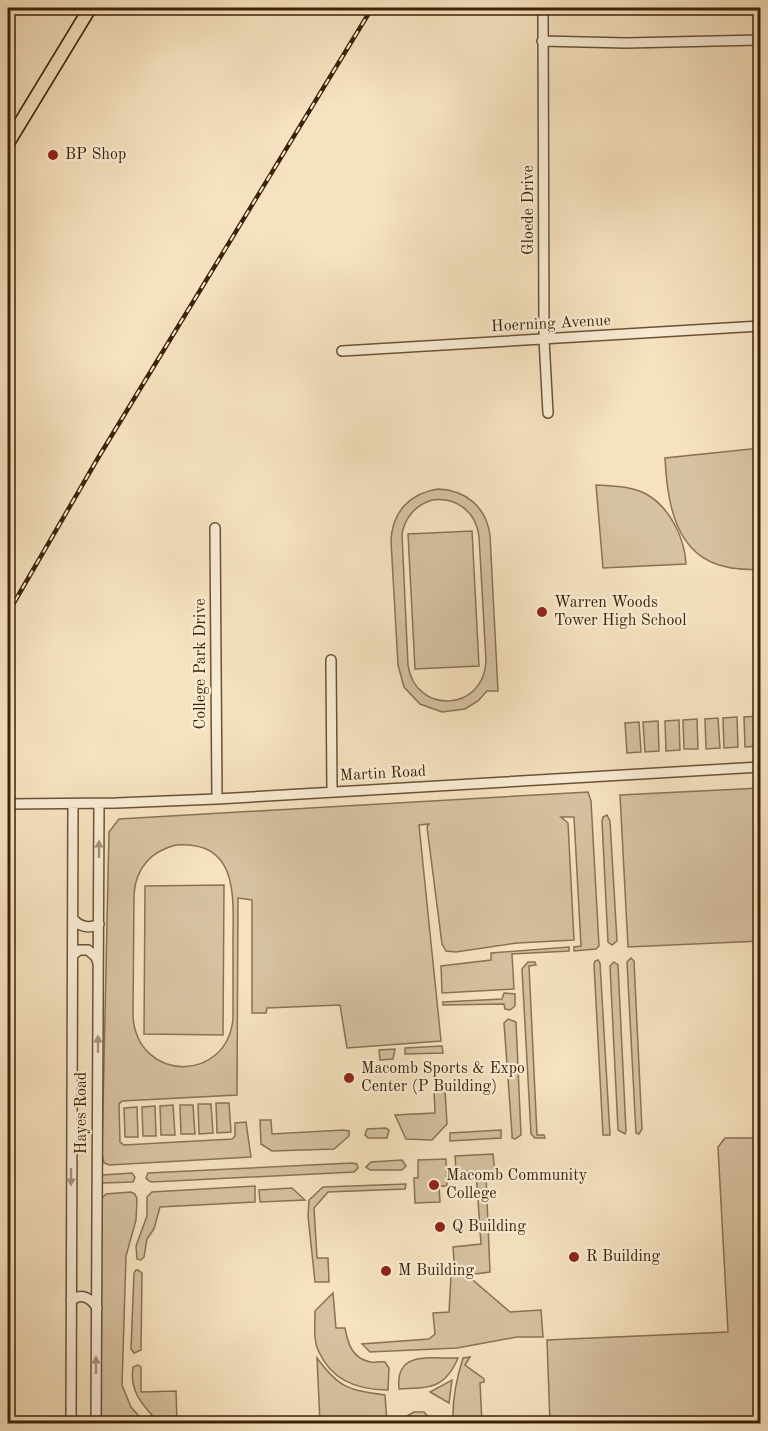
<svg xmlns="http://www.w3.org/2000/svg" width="768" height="1431" font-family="'Old Standard TT',serif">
<rect width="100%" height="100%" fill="#f6e2bf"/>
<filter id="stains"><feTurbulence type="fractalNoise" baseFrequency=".00333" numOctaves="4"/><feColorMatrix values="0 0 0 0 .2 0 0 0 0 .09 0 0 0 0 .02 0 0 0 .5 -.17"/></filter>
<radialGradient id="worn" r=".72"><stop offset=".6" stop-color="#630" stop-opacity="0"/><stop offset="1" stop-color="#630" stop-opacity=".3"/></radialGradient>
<!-- green -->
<path fill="#d6c1a0" stroke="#897254" stroke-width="1.5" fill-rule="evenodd" d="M 760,448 L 760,570 C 750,569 738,570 727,567 C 675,557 667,502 665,458 Z
M 596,485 C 612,486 631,486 646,494 C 670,507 685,539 686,564 L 603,568 Z
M 438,489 C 466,490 486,507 490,535 L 498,691 L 487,691 L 478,701 L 465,709 L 442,712 L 420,704 L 404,687 L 398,665 L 391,541 C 392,512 410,493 438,489 ZM 432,500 C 457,497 476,512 479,536 L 486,661 C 484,712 415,715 408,665 L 402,534 C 405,517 416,505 432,500 Z
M 472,531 L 479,666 L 415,669 L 408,534 Z
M 758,716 L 759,746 L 745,747 L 744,717 Z
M 737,717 L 738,747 L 724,748 L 723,718 Z
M 718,718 L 720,748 L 706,749 L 705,719 Z
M 697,719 L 698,749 L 684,749 L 683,720 Z
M 679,720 L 680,750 L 666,751 L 665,721 Z
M 658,721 L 659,751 L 645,752 L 643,722 Z
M 639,722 L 641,752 L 627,753 L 625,723 Z
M 760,788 L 760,941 L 628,947 L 620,795 Z
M 588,792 L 591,801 L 599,946 L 596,949 L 574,951 L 574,947 L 581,946 L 574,817 L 561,817 L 568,823 L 574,940 L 517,943 L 456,952 L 446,951 L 442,944 L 427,827 L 429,824 L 419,825 L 441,1041 L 347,1048 L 340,1005 L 267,1008 L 266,1013 L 252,1013 L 252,900 L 238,898 L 237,1095 L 122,1101 L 119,1104 L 120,1142 L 124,1145 L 232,1139 L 235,1136 L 235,1123 L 246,1122 L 251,1157 L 109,1165 L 104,1163 L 102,1154 L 109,832 L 119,819 ZM 176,845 C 240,840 233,899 233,943 C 233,968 233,993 233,1018 C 228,1083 138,1083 133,1017 L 134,894 C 136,868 151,851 176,845 Z
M 607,815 L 610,821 L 617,941 L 612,945 L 608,942 L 602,821 L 603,817 Z
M 224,885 L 223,1035 L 144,1034 L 145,886 Z
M 569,947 L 569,951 L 512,954 L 514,989 L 442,993 L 441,966 L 491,960 L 491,953 Z
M 631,958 L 634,961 L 642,1129 L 639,1134 L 636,1133 L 627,962 Z
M 598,960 L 600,963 L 610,1135 L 603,1135 L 594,964 L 595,961 Z
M 528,962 L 535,962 L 536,965 L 529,966 L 537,1135 L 544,1135 L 545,1138 L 535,1138 L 531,1134 L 522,969 Z
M 614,962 L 618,965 L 626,1131 L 625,1134 L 618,1130 L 610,966 Z
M 504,993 L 515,994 L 515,1006 L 510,1010 L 505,1009 L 504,1004 L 443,1005 L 443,1002 L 502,999 Z
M 508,1019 L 516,1022 L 521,1135 L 515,1139 L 512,1138 L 512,1134 L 504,1023 Z
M 442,1046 L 443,1053 L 405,1054 L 405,1048 Z
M 395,1049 L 393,1059 L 380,1060 L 379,1050 Z
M 434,1090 L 445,1090 L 447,1124 L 432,1140 L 406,1139 L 395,1115 L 435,1113 Z
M 216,1103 L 229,1103 L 231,1132 L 217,1133 Z
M 198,1104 L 211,1104 L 213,1133 L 199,1134 Z
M 173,1105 L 175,1135 L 161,1135 L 160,1106 Z
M 180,1105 L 193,1105 L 195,1134 L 181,1134 Z
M 155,1106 L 156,1136 L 143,1136 L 142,1107 Z
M 137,1107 L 138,1137 L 125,1137 L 124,1108 Z
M 260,1120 L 271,1120 L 272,1134 L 343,1130 L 349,1131 L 349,1136 L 334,1149 L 272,1151 L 261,1144 Z
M 386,1128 L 389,1130 L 387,1138 L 368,1138 L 365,1135 L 367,1129 Z
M 501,1130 L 501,1138 L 450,1141 L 450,1133 Z
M 725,1138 L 760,1138 L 760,1423 L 550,1423 L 547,1340 L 728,1332 L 718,1147 Z
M 493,1154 L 495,1174 L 486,1175 L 490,1272 L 467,1275 L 510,1312 L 541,1310 L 543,1337 L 517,1337 L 457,1348 L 370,1352 L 362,1344 L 429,1339 L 435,1334 L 433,1313 L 449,1312 L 451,1276 L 455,1275 L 453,1247 L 481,1244 L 476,1172 L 456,1171 L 455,1156 Z
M 446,1159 L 447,1186 L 439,1186 L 440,1202 L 415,1203 L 414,1178 L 418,1178 L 418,1160 Z
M 402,1160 L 406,1166 L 402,1170 L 370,1170 L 366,1167 L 371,1162 Z
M 352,1163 L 357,1164 L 358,1168 L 354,1172 L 152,1182 L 149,1181 L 146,1178 L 148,1173 Z
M 132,1173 L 135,1177 L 133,1182 L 102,1183 L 102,1175 Z
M 406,1184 L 405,1189 L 328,1192 L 314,1208 L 317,1258 L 328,1258 L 329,1282 L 315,1282 L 308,1216 L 309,1200 L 323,1187 Z
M 255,1186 L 255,1202 L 160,1207 L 154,1229 L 147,1239 L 144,1257 L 141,1260 L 137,1259 L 136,1246 L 147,1216 L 147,1197 L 152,1192 Z
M 292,1188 L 305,1200 L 260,1202 L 259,1190 Z
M 131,1192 L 135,1194 L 137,1199 L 136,1220 L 126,1256 L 122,1385 L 131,1407 L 145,1423 L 101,1424 L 101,1199 L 106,1194 Z
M 136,1270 L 138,1270 L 142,1273 L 141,1350 L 134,1353 L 131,1349 L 134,1273 Z
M 333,1293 L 336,1328 L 345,1328 C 348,1344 352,1358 370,1362 C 375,1363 380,1361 385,1362 L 389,1368 L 388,1390 C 359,1390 332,1381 319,1352 C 313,1342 315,1323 315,1311 Z
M 470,1357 L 465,1365 L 484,1379 L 484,1382 L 480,1383 L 482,1423 L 453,1423 C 452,1401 456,1380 463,1358 Z
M 317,1358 C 339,1388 348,1390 385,1395 L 387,1423 L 320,1423 Z
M 458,1358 C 445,1389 429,1388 399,1389 C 395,1350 430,1359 458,1358 Z
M 138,1365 L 141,1367 L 141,1392 L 176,1391 L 177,1423 L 159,1423 C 143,1405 129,1392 133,1367 Z
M 452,1380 L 449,1403 L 430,1392 Z
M 414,1412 L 424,1412 L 434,1423 L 402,1423 L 405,1417 Z"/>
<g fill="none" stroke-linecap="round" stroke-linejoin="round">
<defs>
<path id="minor" d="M 543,8 L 544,339 L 548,413
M 542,41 L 626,43 L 760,40
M 342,351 L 760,326
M 215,528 L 217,799
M 331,660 L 332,792
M 8,804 L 116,803 L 217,799 L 760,767
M 73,919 C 80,927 89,929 99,924
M 73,955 L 79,950 L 88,950 L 96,957 L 98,963
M 71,1301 C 81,1292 91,1298 97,1308
M 71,1424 L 73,804
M 96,1424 L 99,804"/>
<path id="major" d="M 8,143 L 90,8"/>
</defs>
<!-- minor casing -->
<use href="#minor" stroke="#6a5236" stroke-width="12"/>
<!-- major casing -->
<use href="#major" stroke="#3c2208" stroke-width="15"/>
<!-- minor -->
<use href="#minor" stroke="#f9ecd5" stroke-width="9"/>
<!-- major -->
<use href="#major" stroke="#f6e2bf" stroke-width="12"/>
<defs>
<path id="rail" d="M 8,613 L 98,458 L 372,8"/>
</defs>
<!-- rail casing -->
<use href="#rail" stroke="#3c2208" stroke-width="4.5"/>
<!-- rail -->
<use href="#rail" stroke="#f9ecd5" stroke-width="2" stroke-dasharray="7" stroke-linecap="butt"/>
</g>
<!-- one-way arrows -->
<defs><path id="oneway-solid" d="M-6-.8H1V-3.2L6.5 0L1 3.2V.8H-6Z" transform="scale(1.5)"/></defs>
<g fill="#a49179">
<use href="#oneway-solid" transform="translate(99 849) rotate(-90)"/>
<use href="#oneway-solid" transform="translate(98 1044) rotate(-90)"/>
<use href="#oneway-solid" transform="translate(71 1177) rotate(90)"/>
<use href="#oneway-solid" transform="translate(96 1365) rotate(-90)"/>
</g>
<!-- markers -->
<g fill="#8f2418" stroke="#f9ecd5" stroke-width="2">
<circle cx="53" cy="155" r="6"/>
<circle cx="542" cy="612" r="6"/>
<circle cx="349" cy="1078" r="6"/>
<circle cx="434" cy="1185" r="6"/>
<circle cx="440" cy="1227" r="6"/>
<circle cx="574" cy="1257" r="6"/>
<circle cx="386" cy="1271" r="6"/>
</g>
<g text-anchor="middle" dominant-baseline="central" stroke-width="4.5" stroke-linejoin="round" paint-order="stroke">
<!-- poi labels -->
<g font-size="16" fill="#3c2208" stroke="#f9ecd5" text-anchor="start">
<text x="65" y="155">BP Shop</text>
<text x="554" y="603">Warren Woods<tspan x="554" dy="18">Tower High School</tspan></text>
<text x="361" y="1069">Macomb Sports &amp; Expo<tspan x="361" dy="18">Center (P Building)</tspan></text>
<text x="446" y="1176">Macomb Community<tspan x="446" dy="18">College</tspan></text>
<text x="452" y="1227">Q Building</text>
<text x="586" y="1257">R Building</text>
<text x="398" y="1271">M Building</text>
</g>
<!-- street labels -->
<g font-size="16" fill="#3c2208" stroke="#f9ecd5">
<text transform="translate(529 210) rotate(-90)">Gloede Drive</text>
<text transform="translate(551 324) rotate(-3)">Hoerning Avenue</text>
<text transform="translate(201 664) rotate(-90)">College Park Drive</text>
<text transform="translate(383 774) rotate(-3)">Martin Road</text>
<text transform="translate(82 1113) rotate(-90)">Hayes Road</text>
</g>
</g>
<!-- margin -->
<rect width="768" height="1431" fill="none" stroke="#f6e2bf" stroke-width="30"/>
<rect x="9" y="9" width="750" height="1413" fill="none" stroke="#3c2208" stroke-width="3"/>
<rect x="15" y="15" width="738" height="1401" fill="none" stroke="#3c2208" stroke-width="1.5"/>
<rect width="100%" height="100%" filter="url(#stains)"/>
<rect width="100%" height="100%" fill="url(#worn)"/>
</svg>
